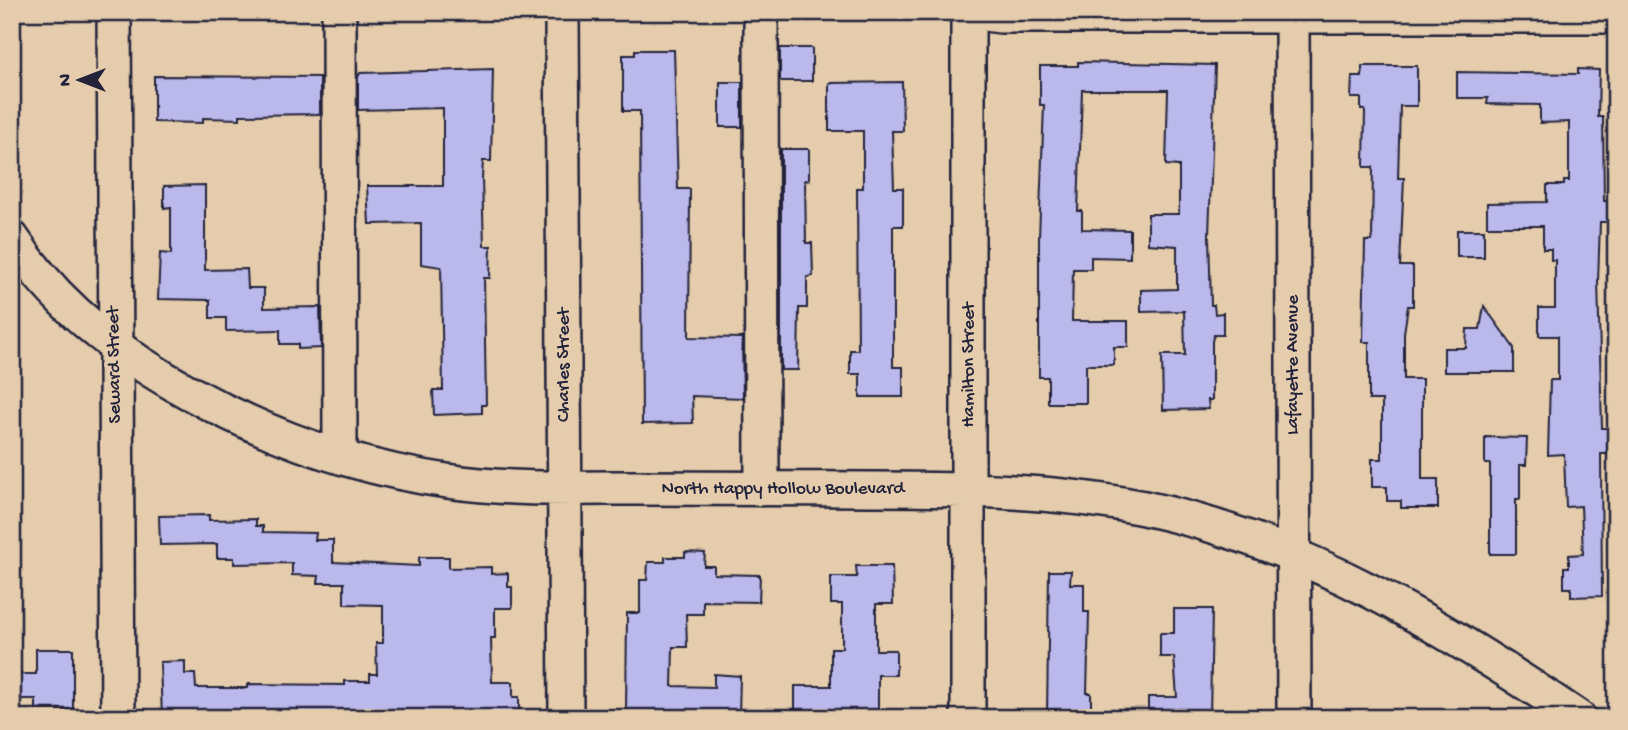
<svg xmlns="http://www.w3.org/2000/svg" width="1628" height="730" font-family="'Gochi Hand',sans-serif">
<rect width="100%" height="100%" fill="#e4ccac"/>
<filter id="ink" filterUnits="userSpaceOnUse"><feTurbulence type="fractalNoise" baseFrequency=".0143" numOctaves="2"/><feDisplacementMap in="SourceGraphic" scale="14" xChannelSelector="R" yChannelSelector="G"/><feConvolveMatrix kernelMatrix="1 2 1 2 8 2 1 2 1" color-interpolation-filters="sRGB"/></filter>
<g filter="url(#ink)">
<!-- building -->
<path fill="#bbb9eb" stroke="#22223b" stroke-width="2" d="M 780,48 L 812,48 L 812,81 L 780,81 Z
M 635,50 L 674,50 L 678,189 L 690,189 L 689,337 L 742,338 L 743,398 L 692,396 L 693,423 L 642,424 L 640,111 L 623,111 L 623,55 L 635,55 Z
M 1078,62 L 1215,65 L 1209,236 L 1211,305 L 1214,305 L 1215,314 L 1223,313 L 1223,335 L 1214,335 L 1212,341 L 1212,400 L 1208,400 L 1209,409 L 1163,410 L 1162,355 L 1185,355 L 1184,311 L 1141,312 L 1141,290 L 1177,289 L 1177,246 L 1148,244 L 1148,214 L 1179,214 L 1179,166 L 1166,165 L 1168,90 L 1082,90 L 1078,211 L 1082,211 L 1082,229 L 1130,230 L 1130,258 L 1091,257 L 1091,269 L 1073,269 L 1072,321 L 1128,321 L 1128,347 L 1114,347 L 1114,365 L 1086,365 L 1086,403 L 1048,403 L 1048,377 L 1039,377 L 1039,238 L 1044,105 L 1040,105 L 1040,66 L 1078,66 Z
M 1362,66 L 1417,66 L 1417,106 L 1400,106 L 1398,178 L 1404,178 L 1400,266 L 1413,266 L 1413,306 L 1408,306 L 1404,333 L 1404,379 L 1422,379 L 1422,479 L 1438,479 L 1438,508 L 1401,508 L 1401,501 L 1387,501 L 1387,487 L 1372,487 L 1372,459 L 1382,459 L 1382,400 L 1369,400 L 1369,342 L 1363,342 L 1365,241 L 1372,241 L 1373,167 L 1364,167 L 1365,110 L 1361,110 L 1361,98 L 1351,98 L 1352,77 L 1362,77 Z
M 493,69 L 491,161 L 483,161 L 482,179 L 484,246 L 491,246 L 490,278 L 484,278 L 486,405 L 482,405 L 482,413 L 434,415 L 433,390 L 443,390 L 441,267 L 421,264 L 421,223 L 369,224 L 367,186 L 443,186 L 443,108 L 358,110 L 358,77 L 360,73 Z
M 1578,69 L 1599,70 L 1598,117 L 1603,117 L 1604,201 L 1611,201 L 1611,222 L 1600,222 L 1598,281 L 1602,428 L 1610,428 L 1611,454 L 1601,454 L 1602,596 L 1571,597 L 1571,588 L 1564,588 L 1564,567 L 1569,567 L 1569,555 L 1583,554 L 1581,506 L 1566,507 L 1564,454 L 1548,455 L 1550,380 L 1558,380 L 1558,336 L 1539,336 L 1539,308 L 1555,308 L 1555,260 L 1551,260 L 1551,249 L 1543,249 L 1543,226 L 1487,226 L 1487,203 L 1547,202 L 1547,185 L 1564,185 L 1564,181 L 1569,181 L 1569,122 L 1540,123 L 1540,105 L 1487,104 L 1488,98 L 1457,98 L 1457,72 L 1578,74 Z
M 154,76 L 320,77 L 320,114 L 240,115 L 240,119 L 203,118 L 203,123 L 154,122 Z
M 720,82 L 742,82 L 742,127 L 720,127 Z
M 902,82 L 903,131 L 892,131 L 894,188 L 903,188 L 903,226 L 893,226 L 893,367 L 903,367 L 903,397 L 860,397 L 860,374 L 850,374 L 850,350 L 858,350 L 857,188 L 863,188 L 863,131 L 829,131 L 829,83 Z
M 781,149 L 809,149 L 809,180 L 805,180 L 806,243 L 812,243 L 813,276 L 807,277 L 807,308 L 799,308 L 798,370 L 781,370 Z
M 205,185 L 205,270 L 247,269 L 248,288 L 264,288 L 264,308 L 320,307 L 321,348 L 298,349 L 298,344 L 280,344 L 280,330 L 226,331 L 226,318 L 210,318 L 210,300 L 158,299 L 160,253 L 171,254 L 171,207 L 164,208 L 164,186 Z
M 1457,230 L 1484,230 L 1484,257 L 1457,257 Z
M 1484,306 L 1514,348 L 1514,372 L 1444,372 L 1444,348 L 1466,348 L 1467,329 L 1480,329 Z
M 1485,437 L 1527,438 L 1526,465 L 1520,465 L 1520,499 L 1516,499 L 1516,554 L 1490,554 L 1490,464 L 1485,464 Z
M 209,515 L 209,520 L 256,519 L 256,526 L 263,526 L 263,532 L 316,533 L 315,540 L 333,540 L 333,562 L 419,566 L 419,557 L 449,557 L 449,568 L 491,567 L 491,574 L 508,573 L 508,587 L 512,587 L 512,608 L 495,608 L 495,638 L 491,638 L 492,682 L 513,682 L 513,697 L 519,697 L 519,718 L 162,718 L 160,662 L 185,661 L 185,674 L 195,674 L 196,688 L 248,688 L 248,684 L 345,685 L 345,681 L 370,681 L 370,674 L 377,674 L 376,643 L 383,643 L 383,605 L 344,604 L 344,583 L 318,583 L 319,576 L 292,575 L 292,563 L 234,564 L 234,558 L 217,558 L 217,544 L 160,545 L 159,516 Z
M 685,552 L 705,553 L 704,566 L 714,566 L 714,574 L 760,575 L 759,602 L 703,601 L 703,614 L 686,614 L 687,647 L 673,647 L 672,686 L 714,687 L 714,674 L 740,676 L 739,716 L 626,715 L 627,613 L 640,613 L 640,580 L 647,580 L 648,562 L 665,562 L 665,557 L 685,557 Z
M 856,566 L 892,566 L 893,604 L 876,604 L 876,650 L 896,650 L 896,675 L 878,675 L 878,718 L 815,718 L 815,711 L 795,711 L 795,686 L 831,686 L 831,648 L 842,648 L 842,604 L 831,604 L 831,577 L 857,577 Z
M 1049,571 L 1071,571 L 1070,584 L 1084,584 L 1084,612 L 1089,612 L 1087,693 L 1091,693 L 1091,715 L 1047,715 Z
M 1174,609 L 1212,609 L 1210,718 L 1148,718 L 1148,697 L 1177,697 L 1174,657 L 1160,657 L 1160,633 L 1174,633 Z
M 36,649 L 73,649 L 73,710 L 36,710 L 36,699 L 12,699 L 12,674 L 36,674 Z"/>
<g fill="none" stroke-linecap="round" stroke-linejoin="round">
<defs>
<path id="minor" d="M 114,12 L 118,718
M 339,12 L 340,457
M 562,12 L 566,718
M 761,12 L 762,489
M 968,12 L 968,718
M 968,12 L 1001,16 L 1616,16
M 1292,12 L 1294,718
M 12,238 C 56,306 120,355 190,393 C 270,437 357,468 447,481 C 508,490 572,488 634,488 C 713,489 793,489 873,489 C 964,489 1054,490 1144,508 C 1306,542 1444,627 1579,718"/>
</defs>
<!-- minor casing -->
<use href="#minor" stroke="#22223b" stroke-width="38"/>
<!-- minor -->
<use href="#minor" stroke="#e4ccac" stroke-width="33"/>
</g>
</g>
<g text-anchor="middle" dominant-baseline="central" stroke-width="7" stroke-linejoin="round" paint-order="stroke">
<!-- street labels -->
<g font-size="19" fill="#22223b" stroke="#e4ccac">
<text transform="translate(115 365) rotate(-91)">Seward Street</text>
<text transform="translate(564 365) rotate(-90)">Charles Street</text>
<text transform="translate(969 365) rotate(-90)">Hamilton Street</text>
<text transform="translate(1293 365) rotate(-90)">Lafayette Avenue</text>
<text x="783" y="489">North Happy Hollow Boulevard</text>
</g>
</g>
<!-- margin -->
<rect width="1628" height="730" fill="none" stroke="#e4ccac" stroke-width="42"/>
<rect x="21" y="21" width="1586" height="688" fill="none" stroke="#22223b" stroke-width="2.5" filter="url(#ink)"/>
<!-- north arrow -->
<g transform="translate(80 80) rotate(270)" stroke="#e4ccac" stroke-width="5" paint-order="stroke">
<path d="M0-5L12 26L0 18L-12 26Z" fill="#22223b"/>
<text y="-10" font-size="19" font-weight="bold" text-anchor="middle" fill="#22223b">N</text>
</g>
</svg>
